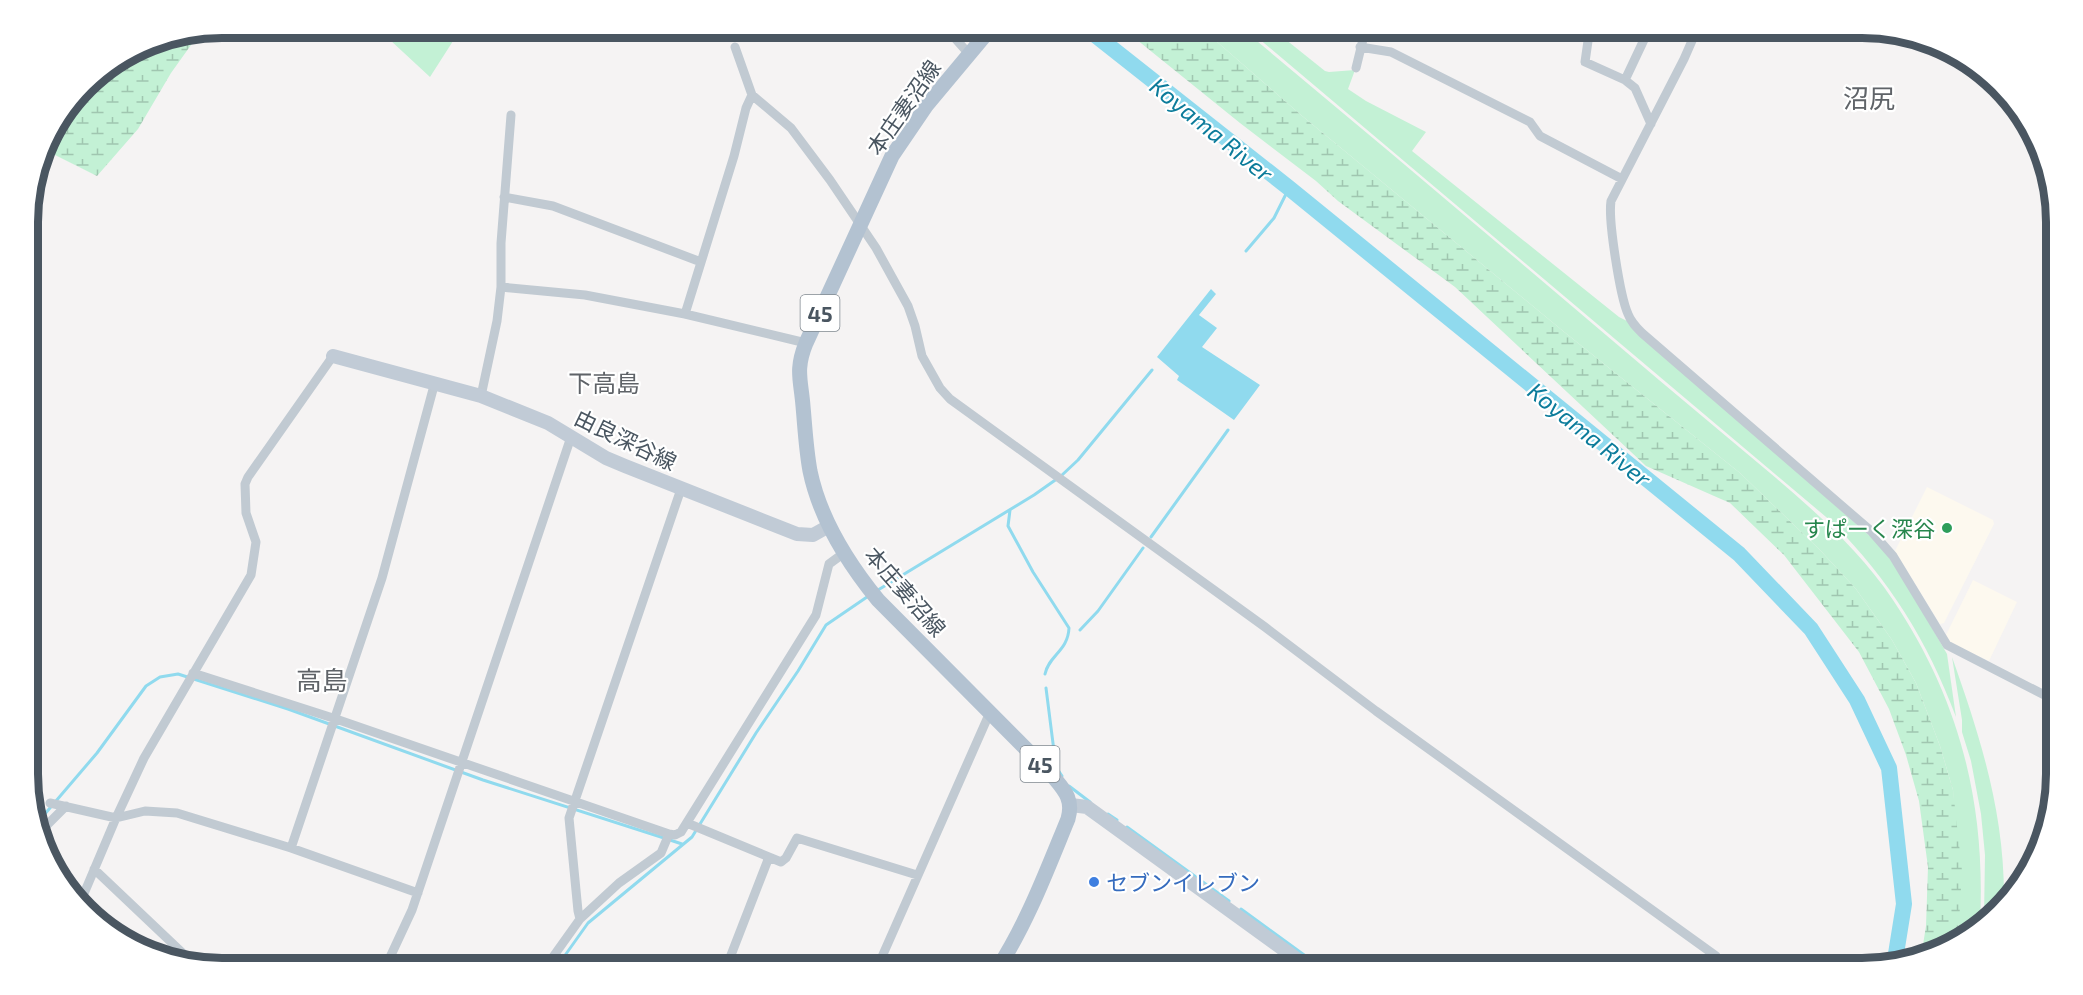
<svg xmlns="http://www.w3.org/2000/svg" width="2083" height="995" font-family="'Exo 2','Noto Sans JP',sans-serif">
<defs>
<pattern id="wetland-marsh" width="20" height="14" patternUnits="userSpaceOnUse" patternTransform="scale(1.5)"><rect width="20" height="14" fill="#c3f1d5"/><path d="M1 5h8M5 5V1M11 12h8M15 12V8" fill="none" stroke="#a0c6b0"/></pattern>
</defs>
<rect width="100%" height="100%" fill="#f5f3f3"/>
<!-- commercial -->
<path fill="#fdf9ef" d="M 1927,487 L 1993,520 L 1994,524 L 1944,623 L 1940,624 L 1895,551 Z
M 1973,580 L 2017,602 L 1989,661 L 1951,643 L 1946,635 Z"/>
<!-- green -->
<path fill="#c3f1d5" d="M 376,27 L 462,27 L 430,77 Z
M 1200,27 L 1240,27 C 1381,144 1520,262 1659,380 C 1698,413 1737,445 1776,478 C 1819,515 1861,552 1893,600 C 1960,700 1986,804 1980,923 L 1970,935 L 1958,939 L 1959,929 L 1953,790 L 1940,746 L 1916,683 L 1892,640 L 1856,589 L 1820,550 L 1740,473 L 1563,331 L 1301,115 Z
M 1245,27 L 1270,27 L 1325,71 L 1329,72 L 1355,70 L 1348,89 L 1366,101 L 1426,132 L 1412,151 L 1619,317 L 1627,321 L 1881,546 L 1904,579 L 1947,654 L 1956,717 C 1927,640 1890,581 1832,522 Z
M 1952,657 C 1980,736 2004,811 2004,896 L 1984,918 L 1985,855 L 1981,814 L 1971,761 L 1962,732 L 1962,720 Z"/>
<!-- wetland -->
<path fill="url(#wetland-marsh)" d="M 1121,27 L 1200,27 L 1301,115 L 1563,331 L 1740,473 L 1820,550 L 1856,589 L 1892,640 L 1916,683 L 1940,746 L 1953,790 L 1962,871 L 1958,939 L 1922,951 L 1926,926 L 1928,867 L 1919,801 L 1906,755 L 1889,709 L 1859,652 L 1784,555 L 1730,503 L 1646,466 L 1455,287 L 1338,201 L 1316,181 L 1240,123 Z
M 201,31 L 171,73 L 138,129 L 97,176 L 43,149 L 47,135 L 63,115 L 132,58 L 145,43 Z"/>
<!-- water -->
<path fill="#90daee" d="M 145,43 L 132,58 L 63,115 L 93,75 Z
M 1211,289 L 1216,294 L 1199,315 L 1217,328 L 1202,347 L 1260,385 L 1234,420 L 1177,380 L 1179,376 L 1157,357 Z"/>
<g fill="none" stroke-linecap="round" stroke-linejoin="round">
<!-- stream -->
<path stroke="#90daee" stroke-width="3" d="M 1246,251 L 1274,218 L 1289,188
M 1010,510 L 1008,526 L 1033,572 L 1069,628 C 1068,651 1049,655 1045,674
M 1151,537 L 1228,430
M 878,590 L 1034,495 L 1061,476 L 1078,460 L 1152,370
M 1080,630 L 1098,611 L 1143,548
M 1046,688 L 1056,767 L 1062,776
M 1069,786 L 1090,802
M 1108,814 L 1117,820
M 38,822 L 97,753 L 146,686 L 160,677 L 178,674 L 288,709 L 483,780 L 664,838
M 1127,827 L 1229,901
M 670,840 L 682,844
M 1241,909 L 1322,968
M 556,968 L 588,923 L 692,837 L 756,733 L 798,671 L 826,625 L 867,597"/>
<!-- river -->
<path stroke="#90daee" stroke-width="16" d="M 1085,27 L 1289,188 L 1739,554 L 1811,629 L 1857,700 L 1889,768 L 1904,904 L 1895,960"/>
<!-- street -->
<path stroke="#c1cad2" stroke-width="9" d="M 945,27 L 969,54
M 1590,27 L 1585,62 L 1625,80 L 1635,88 L 1651,124
M 1652,27 L 1665,30 L 1696,33
M 1698,27 L 1684,59 L 1611,201 C 1608,220 1620,296 1628,314 C 1631,322 1636,327 1642,333 L 1871,531 L 1893,556 L 1947,645 L 2056,701
M 735,47 L 752,95 L 791,128 L 830,180 L 876,248 L 908,306 L 915,326 L 922,356 L 940,388 L 950,399 L 1265,627 L 1376,711 L 1716,956
M 1360,47 L 1391,52 L 1530,122 L 1540,136 L 1622,179
M 1356,68 L 1366,27
M 1625,80 L 1650,27
M 504,197 L 553,206 L 701,262
M 501,287 L 585,295 L 685,314 L 806,343
M 685,314 L 734,156 L 746,108 L 752,95
M 481,396 L 497,321 L 501,287 L 501,243 L 511,115
M 193,673 L 336,719 L 669,834
M 50,803 L 116,818 L 145,811 L 177,813 L 291,848 L 418,893
M 687,823 L 781,862 L 786,858 L 797,838 L 917,875
M 42,830 L 66,806
M 291,848 L 382,578 L 435,382
M 94,869 L 191,961
M 80,903 L 116,818 L 144,758 L 251,575 L 256,542 L 246,513 L 245,484 L 248,477 L 333,356
M 580,919 L 578,911 L 569,818 L 681,489
M 385,968 L 412,910 L 571,437
M 545,968 L 580,919 L 619,883 L 661,853 L 669,834 L 675,835 L 681,832 L 816,615 L 829,564 L 844,553
M 726,968 L 769,857
M 877,968 L 987,719 L 991,715"/>
<!-- secondary -->
<path stroke="#c1cbd6" stroke-width="14" d="M 333,356 L 481,396 L 548,423 L 606,458 L 625,466 L 797,534 L 813,535 L 829,526
M 1071,805 L 1087,807 L 1309,968"/>
<!-- primary -->
<path stroke="#b3c2d1" stroke-width="15" d="M 992,27 L 926,106 L 892,156 L 806,343 C 795,370 801,380 803,406 C 805,428 806,449 810,471 C 820,519 847,562 878,600 L 1051,774 C 1063,789 1074,798 1068,819 C 1047,870 1028,921 998,968"/>
</g>
<!-- markers -->
<circle fill="#2e9e5b" stroke="#fff" stroke-width="2" cx="1947" cy="528" r="6"/>
<circle fill="#3f7fe0" stroke="#fff" stroke-width="2" cx="1094" cy="882" r="6"/>
<g text-anchor="middle" dominant-baseline="central" stroke-width="4.5" stroke-linejoin="round" paint-order="stroke">
<!-- shield labels -->
<g fill="#fff" stroke="#808990" stroke-width="1.5">
<rect x="800.5" y="295" width="39" height="36" rx="4.5"/>
<rect x="1020.5" y="746" width="39" height="36" rx="4.5"/>
</g>
<g font-size="21" font-weight="bold" fill="#4a5661">
<text x="820" y="313">45</text>
<text x="1040" y="764">45</text>
</g>
<!-- street labels -->
<g font-size="22" fill="#4a5661" stroke="#fff">
<text transform="translate(903 107) rotate(-55)">本庄妻沼線</text>
<text transform="translate(626 439) rotate(26)">由良深谷線</text>
<text transform="translate(906 591) rotate(49)">本庄妻沼線</text>
</g>
<!-- leisure labels -->
<g font-size="22" fill="#27864d" stroke="#fff" text-anchor="end">
<text x="1935" y="528">すぱーく深谷</text>
</g>
<!-- shop labels -->
<g font-size="22" fill="#366cbe" stroke="#fff" text-anchor="start">
<text x="1106" y="882">セブンイレブン</text>
</g>
<!-- water labels -->
<g font-size="24" font-style="italic" fill="#0c7c9b" stroke="#fff">
<text transform="translate(1212 129) rotate(39)">Koyama River</text>
<text transform="translate(1590 434) rotate(39)">Koyama River</text>
</g>
<!-- neighbourhood labels -->
<g font-size="24" fill="#5f6368" stroke="#fff">
<text x="604" y="382">下高島</text>
</g>
<!-- quarter labels -->
<g font-size="26" fill="#5f6368" stroke="#fff">
<text x="1869" y="97">沼尻</text>
<text x="322" y="679">高島</text>
</g>
</g>
<!-- crop -->
<path d="M0 0H2083V995H0ZM222 38H1862A184 184 0 0 1 2046 222V774A184 184 0 0 1 1862 958H222A184 184 0 0 1 38 774V222A184 184 0 0 1 222 38Z" fill="#fff" fill-rule="evenodd"/>
<path fill="none" stroke="#4a5661" stroke-width="8" d="M222 38H1862A184 184 0 0 1 2046 222V774A184 184 0 0 1 1862 958H222A184 184 0 0 1 38 774V222A184 184 0 0 1 222 38Z"/>
</svg>
